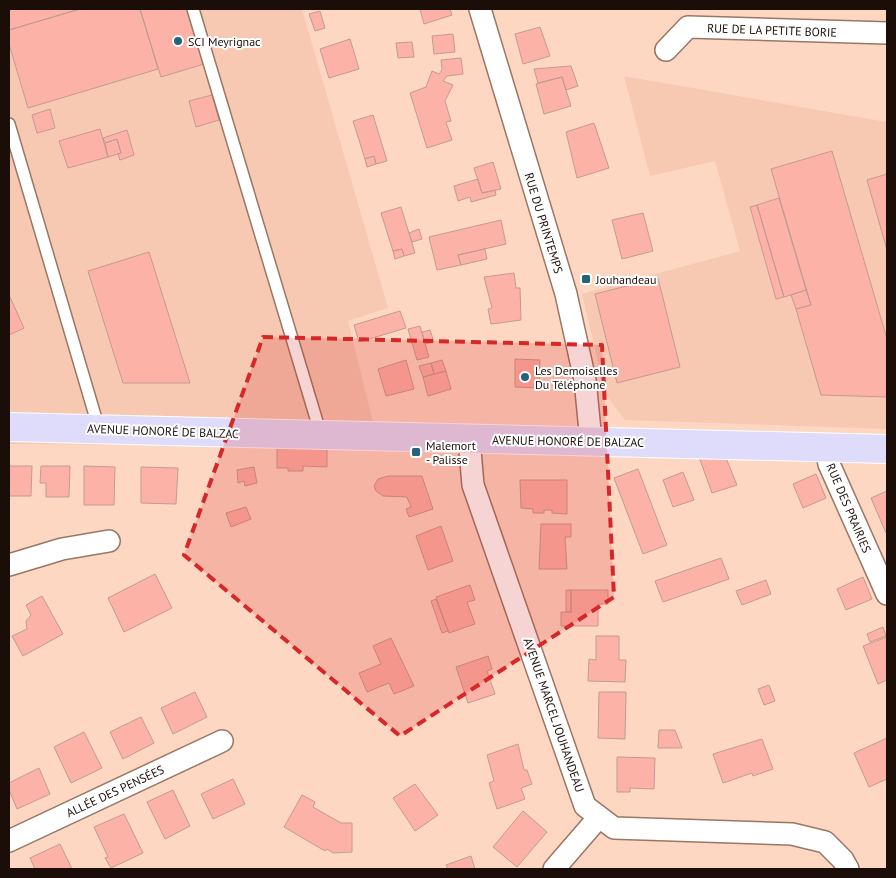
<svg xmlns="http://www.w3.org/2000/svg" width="896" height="878" font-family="'PT Sans',sans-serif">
<rect width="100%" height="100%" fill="#fed7c3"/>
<!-- built -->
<path fill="#f7c9b2" d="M 9,9 L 302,9 L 388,308 L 348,321 L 379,447 L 9,444 Z
M 624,76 L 887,122 L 887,429 L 625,420 L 606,395 L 582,294 L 740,251 L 715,161 L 650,176 Z"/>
<!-- building -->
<path fill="#fdb2a7" stroke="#c49a94" d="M 9,9 L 80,9 L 9,30 Z
M 80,9 L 140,9 L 158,69 L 28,108 L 9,44 L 9,30 Z
M 140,9 L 187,9 L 204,64 L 161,77 Z
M 420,9 L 450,9 L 452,15 L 424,24 Z
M 320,11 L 325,28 L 315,31 L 309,14 Z
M 540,27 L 550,56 L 523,64 L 515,34 Z
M 453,34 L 455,52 L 434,54 L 432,36 Z
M 350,39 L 359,69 L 329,78 L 320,49 Z
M 412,42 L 414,57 L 398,58 L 396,43 Z
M 461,58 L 463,74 L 447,76 L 443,81 L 453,85 L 445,101 L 451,121 L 446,122 L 452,140 L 427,148 L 410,93 L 426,87 L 432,71 L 439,74 L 442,70 L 441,60 Z
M 571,66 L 578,86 L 566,90 L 562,77 L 538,83 L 534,69 Z
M 562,77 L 571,106 L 544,114 L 536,84 Z
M 212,95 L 219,120 L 196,127 L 189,101 Z
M 50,109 L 55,128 L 37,133 L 32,115 Z
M 373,115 L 387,161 L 376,164 L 374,156 L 365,159 L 353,121 Z
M 594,123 L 609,168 L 577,178 L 566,132 Z
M 100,129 L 108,157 L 68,168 L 59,141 Z
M 127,130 L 134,155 L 120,160 L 118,154 L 121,153 L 117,139 L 105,143 L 103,138 Z
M 117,139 L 121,153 L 108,157 L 105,143 Z
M 832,151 L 887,339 L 887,397 L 821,395 L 796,309 L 811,305 L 771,169 Z
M 374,156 L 376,164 L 367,167 L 365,159 Z
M 493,162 L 501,189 L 482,193 L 474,168 Z
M 887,174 L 887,250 L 867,180 Z
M 478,179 L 482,193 L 495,190 L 496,195 L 471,202 L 470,197 L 458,201 L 454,186 Z
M 779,198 L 806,290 L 784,297 L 757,205 Z
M 757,205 L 784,297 L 776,299 L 750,207 Z
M 401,207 L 415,253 L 404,256 L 402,249 L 393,251 L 381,213 Z
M 643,213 L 653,251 L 622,259 L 612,220 Z
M 501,220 L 506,244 L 458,255 L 461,265 L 437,270 L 429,237 Z
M 419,229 L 422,239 L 412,242 L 409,233 Z
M 402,249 L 404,256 L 395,259 L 393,251 Z
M 485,249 L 487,259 L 461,265 L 458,255 Z
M 149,252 L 190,383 L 123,383 L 88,271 Z
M 514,273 L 516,288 L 520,288 L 521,320 L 491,324 L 488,309 L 492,308 L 484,277 Z
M 658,278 L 680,367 L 617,383 L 595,294 Z
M 806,290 L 811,305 L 796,309 L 791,295 Z
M 9,295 L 24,328 L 9,335 Z
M 400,311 L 406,328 L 359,342 L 354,325 Z
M 420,326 L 429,357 L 417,360 L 408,329 Z
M 430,330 L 434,342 L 425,344 L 422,332 Z
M 515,359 L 540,360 L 539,388 L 515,387 Z
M 406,360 L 414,389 L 386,396 L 378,369 Z
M 442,360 L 446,371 L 434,374 L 431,363 Z
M 431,363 L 434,374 L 423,377 L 419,366 Z
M 446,371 L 451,389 L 428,396 L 423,377 Z
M 277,446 L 327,446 L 327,467 L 303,466 L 303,471 L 288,471 L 288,468 L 277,468 Z
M 699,457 L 726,458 L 737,485 L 712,493 Z
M 9,466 L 32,466 L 31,496 L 9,496 Z
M 41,466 L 70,466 L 69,497 L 46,497 L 46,483 L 40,483 Z
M 84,466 L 115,467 L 114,505 L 84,505 Z
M 141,467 L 178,468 L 176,504 L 141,503 Z
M 254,467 L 257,483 L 245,486 L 244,481 L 238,483 L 237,470 Z
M 638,469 L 667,545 L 643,554 L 614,478 Z
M 683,472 L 694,500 L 673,507 L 663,480 Z
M 816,474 L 826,498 L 803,508 L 793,484 Z
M 388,476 L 422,476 L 433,509 L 409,517 L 406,509 L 411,507 L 407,497 L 383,496 L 376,491 L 374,486 L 378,479 Z
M 520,480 L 567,480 L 567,514 L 552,513 L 552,510 L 544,510 L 544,513 L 533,513 L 533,509 L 521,508 Z
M 887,491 L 887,533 L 886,533 L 871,498 Z
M 246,507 L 251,519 L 231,527 L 226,513 Z
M 541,524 L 571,524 L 571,537 L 565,537 L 567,569 L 539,569 Z
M 441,526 L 453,561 L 428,570 L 416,536 Z
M 721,558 L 729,579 L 663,602 L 655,581 Z
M 155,574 L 172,608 L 124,632 L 108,598 Z
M 863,577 L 872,599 L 846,610 L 837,589 Z
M 766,580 L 771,594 L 742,605 L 736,591 Z
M 470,585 L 475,600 L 467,602 L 475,624 L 449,633 L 436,597 Z
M 566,590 L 571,590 L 571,612 L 566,612 Z
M 571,590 L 608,590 L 608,604 L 598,604 L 598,626 L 561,626 L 561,612 L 571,612 Z
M 42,596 L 63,634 L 23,656 L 12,636 L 27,629 L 26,621 L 31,615 L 26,605 Z
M 436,599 L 448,631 L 442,633 L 431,601 Z
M 883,627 L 886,636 L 870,642 L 867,634 Z
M 596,636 L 619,636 L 619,660 L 626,660 L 625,682 L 588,681 L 589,659 L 596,660 Z
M 887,637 L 887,680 L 878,684 L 863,646 Z
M 391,638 L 414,686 L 394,694 L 389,683 L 367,692 L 359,673 L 381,664 L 373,646 Z
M 488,656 L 492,669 L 487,671 L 495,694 L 468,703 L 456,667 Z
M 769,685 L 775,701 L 764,705 L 758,689 Z
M 195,692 L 207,717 L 173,734 L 161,708 Z
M 599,692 L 626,692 L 625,739 L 598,738 Z
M 141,717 L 154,743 L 123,759 L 110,732 Z
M 659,730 L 675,730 L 682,748 L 658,748 Z
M 84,732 L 102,768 L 71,783 L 54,747 Z
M 887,738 L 887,779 L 869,787 L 854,753 Z
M 762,739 L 773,769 L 753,776 L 752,773 L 723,783 L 713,754 Z
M 518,744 L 524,770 L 527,770 L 532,784 L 521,788 L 525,799 L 497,809 L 489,783 L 494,781 L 487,755 Z
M 617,757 L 655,758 L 654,789 L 630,788 L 630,792 L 617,792 Z
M 39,768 L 50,794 L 17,809 L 9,790 L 9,783 Z
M 233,779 L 245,804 L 213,819 L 201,794 Z
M 415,784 L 438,815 L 415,831 L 393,798 Z
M 173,790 L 190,826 L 165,839 L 147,802 Z
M 302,795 L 315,802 L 313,807 L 341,823 L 352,823 L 352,852 L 333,853 L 327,849 L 325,851 L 284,827 Z
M 523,811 L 547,832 L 517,867 L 493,847 Z
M 124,814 L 143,853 L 111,868 L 105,858 L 108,857 L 94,827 Z
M 60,844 L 72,869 L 35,869 L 30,858 Z
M 471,856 L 475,869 L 448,869 L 446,865 Z"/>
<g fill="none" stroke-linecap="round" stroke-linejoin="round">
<defs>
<path id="service" d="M 193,9 L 321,435
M 9,124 L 99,429"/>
<path id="minor" d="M 480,9 L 566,294 L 585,380 L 591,441
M 666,50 L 688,27 L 887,33
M 469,439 L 473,485 L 585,806 L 614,828 L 792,834 L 825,842 L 843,860 L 848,869
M 826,448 L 829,464 L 887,594
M 9,565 L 62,549 L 109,541
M 9,841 L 222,741
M 554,869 L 599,817"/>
<path id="primary" d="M 9,427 L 887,449"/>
</defs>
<!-- service casing -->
<use href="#service" stroke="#997765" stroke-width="14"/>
<!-- minor casing -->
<use href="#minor" stroke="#997765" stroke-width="24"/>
<!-- primary casing -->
<use href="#primary" stroke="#fff" stroke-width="30"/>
<!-- service -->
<use href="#service" stroke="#fff" stroke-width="11"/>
<!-- minor -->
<use href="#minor" stroke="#fff" stroke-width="21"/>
<!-- primary -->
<use href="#primary" stroke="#dfdcfb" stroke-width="28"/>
</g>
<!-- marked area -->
<path fill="#d62828" fill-opacity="0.2" stroke="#d62828" stroke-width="4" stroke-dasharray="10 6" stroke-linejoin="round" d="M 263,337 L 602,345 L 614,597 L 400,736 L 184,555 Z"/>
<!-- markers -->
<g fill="#27627b" stroke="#fff" stroke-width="2">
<circle cx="178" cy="41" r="5"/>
<rect x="581" y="274" width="10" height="10" rx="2.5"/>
<circle cx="525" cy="377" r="5"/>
<rect x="411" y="447" width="10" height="10" rx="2.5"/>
</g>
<g text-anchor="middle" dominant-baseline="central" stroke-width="4" stroke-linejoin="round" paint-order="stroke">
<!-- street labels -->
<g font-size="12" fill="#1b0e08" stroke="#fff">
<text transform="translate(772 30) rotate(2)">RUE DE LA PETITE BORIE</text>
<text transform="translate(544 223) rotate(73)">RUE DU PRINTEMPS</text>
<text transform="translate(163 431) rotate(2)">AVENUE HONORÉ DE BALZAC</text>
<text transform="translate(568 441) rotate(1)">AVENUE HONORÉ DE BALZAC</text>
<text transform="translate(849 508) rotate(67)">RUE DES PRAIRIES</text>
<text transform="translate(554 715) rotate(71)">AVENUE MARCEL JOUHANDEAU</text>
<text transform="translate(115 791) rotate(-25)">ALLÉE DES PENSÉES</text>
</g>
<!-- poi labels -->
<g font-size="12" fill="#1b0e08" stroke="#fff" text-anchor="start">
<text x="188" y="41">SCI Meyrignac</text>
<text x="596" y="279">Jouhandeau</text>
<text x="535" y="370">Les Demoiselles<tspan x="535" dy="14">Du Téléphone</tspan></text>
<text x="426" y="445">Malemort<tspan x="426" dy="14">- Palisse</tspan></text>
</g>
</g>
<!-- border -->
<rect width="896" height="878" fill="none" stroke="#1b0e08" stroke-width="20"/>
</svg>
